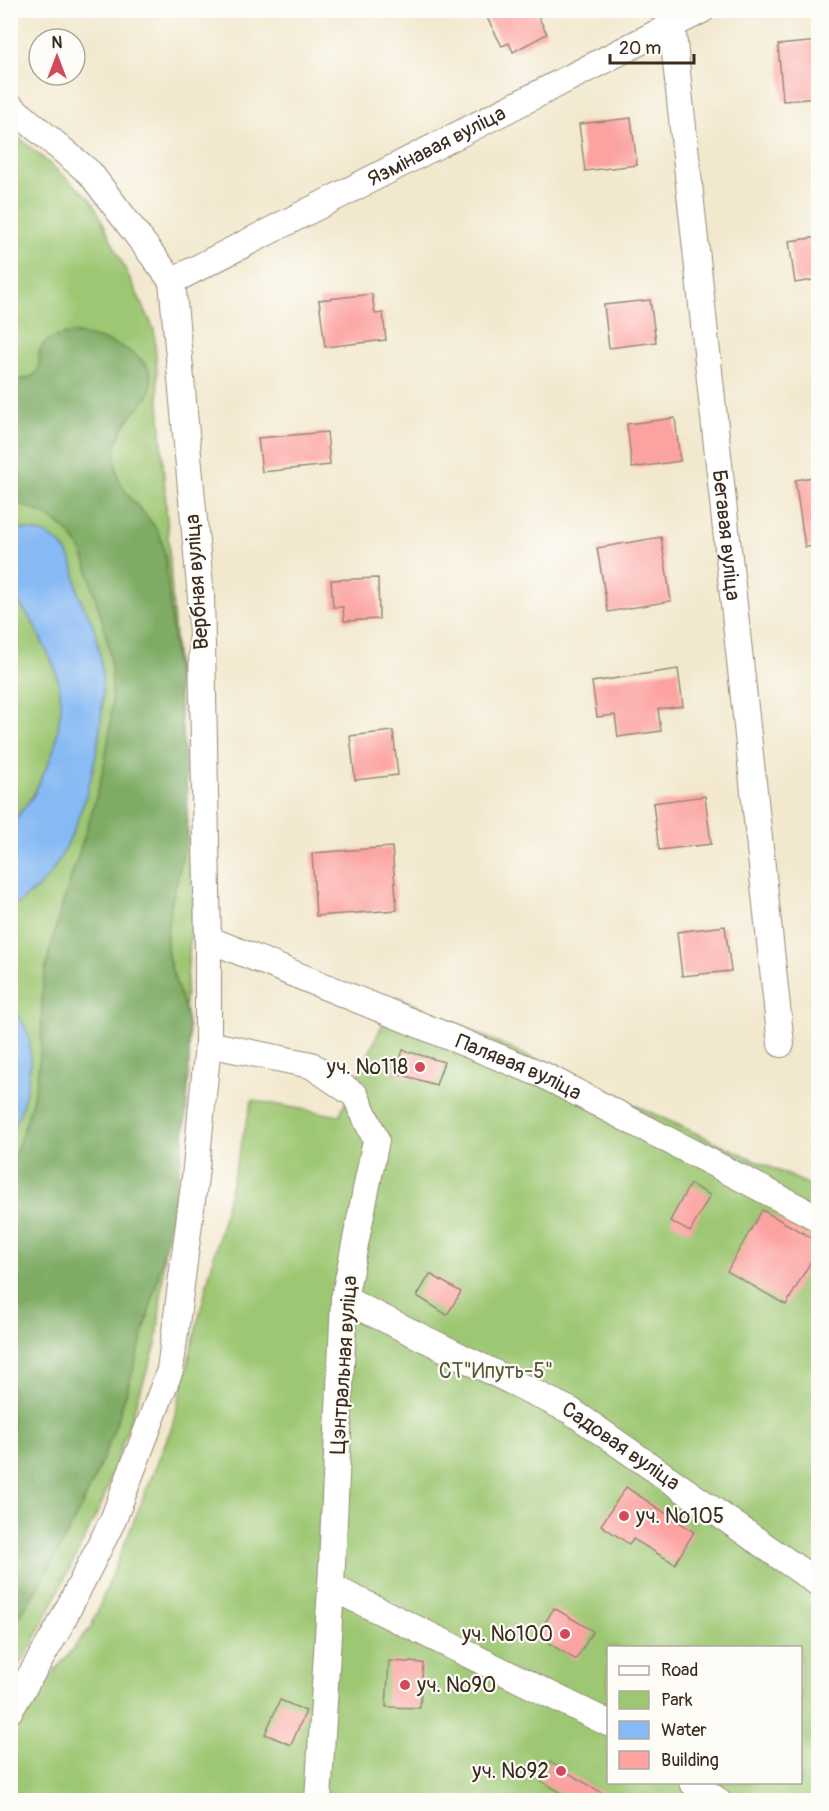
<svg xmlns="http://www.w3.org/2000/svg" width="829" height="1811" font-family="Pangolin,sans-serif">
<rect width="100%" height="100%" fill="#fdfcf7"/>
<filter id="ink" filterUnits="userSpaceOnUse"><feTurbulence type="fractalNoise" baseFrequency=".0167" numOctaves="2"/><feDisplacementMap in="SourceGraphic" scale="12" xChannelSelector="R" yChannelSelector="G"/><feConvolveMatrix kernelMatrix="1 2 1 2 8 2 1 2 1" color-interpolation-filters="sRGB"/></filter>
<filter id="wash" filterUnits="userSpaceOnUse"><feTurbulence type="fractalNoise" baseFrequency=".008" numOctaves="4" result="noise"/><feDisplacementMap in="SourceGraphic" scale="24" xChannelSelector="R" yChannelSelector="G"/><feGaussianBlur stdDeviation="1.35" result="paint"/><feColorMatrix in="noise" values="0 0 0 0 0 0 0 0 0 0 0 0 0 0 0 0 0 1.4 0 .05"/><feComposite in="paint" operator="in"/></filter>
<g filter="url(#wash)">
<rect width="100%" height="100%" fill="#f2e8ce"/>
<!-- green -->
<path fill="#9ec773" stroke="#6c7848" stroke-width="1.5" fill-rule="evenodd" d="M 11,131 L 92,200 L 154,329 L 193,904 L 157,1342 L 102,1503 L 29,1651 L 11,1675 Z
M 396,996 L 818,1189 L 818,1800 L 11,1800 L 11,1724 L 91,1627 L 173,1424 L 252,1100 L 339,1116 ZM 608,1648 L 800,1648 L 800,1782 L 608,1782 Z"/>
<!-- forest -->
<path fill="#7eac65" stroke="#5c6b42" stroke-width="1.5" d="M 72,333 C 99,336 162,353 150,391 C 147,399 140,407 134,413 C 118,431 112,449 117,472 C 122,497 147,511 158,532 C 162,539 163,547 165,554 C 170,606 175,658 180,711 C 184,748 188,785 187,823 C 186,862 168,899 167,938 C 166,973 189,1002 189,1036 C 191,1128 173,1219 150,1308 C 137,1360 122,1413 101,1463 C 83,1506 61,1548 37,1588 C 29,1602 19,1616 11,1631 L 11,1168 C 15,1150 23,1134 28,1116 C 34,1096 38,1075 40,1054 C 43,1031 40,1008 43,986 C 44,974 47,962 50,950 C 74,848 125,759 109,650 C 106,630 99,611 94,592 C 90,579 88,566 82,553 C 71,527 38,507 11,503 L 10,378 C 23,381 38,379 39,364 C 40,360 38,354 40,350 C 45,337 61,335 72,333 Z"/>
<!-- water -->
<path fill="#87baf4" stroke="#617289" stroke-width="1.5" d="M 11,530 C 37,527 64,537 73,565 C 76,576 76,589 81,600 C 84,609 90,616 93,625 C 96,635 98,646 100,656 C 111,718 86,830 46,879 C 37,891 23,899 11,908 L 11,824 L 33,796 L 50,760 L 56,742 L 61,707 L 60,689 L 55,668 L 32,621 L 11,592 Z
M 11,1008 C 15,1013 22,1020 25,1027 C 38,1052 25,1108 11,1131 Z"/>
<g id="blocks">
<!-- building -->
<path fill="#fca2a0" d="M 483,10 L 535,10 L 547,34 L 513,52 L 509,43 L 502,46 Z
M 819,41 L 819,98 L 783,101 L 778,45 Z
M 631,118 L 637,165 L 585,171 L 579,124 Z
M 819,237 L 819,279 L 795,283 L 789,241 Z
M 372,294 L 375,314 L 383,313 L 386,340 L 325,347 L 319,300 Z
M 650,300 L 656,342 L 609,348 L 604,305 Z
M 675,418 L 680,461 L 632,468 L 627,424 Z
M 327,432 L 330,465 L 262,472 L 258,438 Z
M 819,476 L 819,546 L 805,547 L 795,480 Z
M 661,537 L 671,601 L 608,612 L 597,548 Z
M 378,578 L 379,619 L 344,621 L 343,607 L 333,607 L 331,580 Z
M 678,669 L 683,706 L 658,709 L 661,731 L 618,737 L 615,715 L 597,717 L 592,682 Z
M 393,731 L 398,775 L 355,780 L 350,736 Z
M 705,796 L 711,844 L 659,850 L 653,803 Z
M 392,847 L 397,910 L 316,916 L 312,853 Z
M 725,926 L 731,971 L 682,976 L 677,932 Z
M 403,1050 L 444,1062 L 436,1085 L 396,1073 Z
M 690,1184 L 710,1195 L 690,1232 L 670,1221 Z
M 762,1210 L 819,1242 L 819,1247 L 786,1305 L 727,1271 Z
M 430,1274 L 461,1292 L 447,1315 L 417,1296 Z
M 626,1487 L 694,1532 L 675,1564 L 633,1539 L 629,1544 L 601,1525 Z
M 554,1608 L 593,1631 L 576,1660 L 537,1636 Z
M 389,1661 L 423,1663 L 420,1708 L 386,1707 Z
M 280,1700 L 306,1711 L 291,1745 L 265,1734 Z
M 550,1762 L 609,1797 L 607,1800 L 574,1800 L 539,1780 Z"/>
</g>
</g>
<g filter="url(#ink)">
<use href="#blocks" fill-opacity="0" stroke="#968976" stroke-width="1.5"/>
<g fill="none" stroke-linecap="round" stroke-linejoin="round">
<defs>
<g id="minor">
<path id="s1" d="M 672,25 L 781,1044"/>
<path d="M 10,106 L 90,173 L 172,281"/>
<path id="s2" d="M 172,281 L 702,10"/>
<path id="s3" d="M 208,939 L 543,1075 L 818,1218"/>
<path d="M 208,1044 L 311,1065 L 355,1095 L 376,1140 L 344,1299 L 331,1587 L 318,1800"/>
<path id="s4" d="M 344,1299 L 571,1411 L 818,1583"/>
<path d="M 331,1587 L 608,1723"/>
<path d="M 10,1710 L 57,1631 L 113,1520 L 170,1370 L 195,1177 L 208,1044 L 208,939 L 201,597 L 172,281"/>
<path d="M 692,1782 L 717,1800"/>
</g>
</defs>
<!-- minor casing -->
<use href="#minor" stroke="#968976" stroke-width="28"/>
<!-- minor -->
<use href="#minor" stroke="#fff" stroke-width="26"/>
</g>
</g>
<!-- markers -->
<g fill="#d1495b" stroke="#fdfcf7" stroke-width="2">
<circle cx="420" cy="1067" r="6"/>
<circle cx="624" cy="1516" r="6"/>
<circle cx="565" cy="1634" r="6"/>
<circle cx="405" cy="1685" r="6"/>
<circle cx="561" cy="1771" r="6"/>
</g>
<g text-anchor="middle" dominant-baseline="central" stroke-width="4.5" stroke-linejoin="round" paint-order="stroke">
<!-- street labels -->
<g font-size="21" fill="#3b2a1e" stroke="#fdfcf7">
<text stroke="none"><textPath href="#s2" startOffset="297">Язмінавая вуліца</textPath></text>
<text stroke="none"><textPath href="#s1" startOffset="513">Бегавая вуліца</textPath></text>
<text transform="translate(197 582) rotate(-94)">Вербная вуліца</text>
<text stroke="none"><textPath href="#s3" startOffset="336">Палявая вуліца</textPath></text>
<text transform="translate(344 1365) rotate(-86)">Цэнтральная вуліца</text>
<text stroke="none"><textPath href="#s4" startOffset="314">Садовая вуліца</textPath></text>
</g>
<!-- poi labels -->
<g font-size="21" fill="#3b2a1e" stroke="#fdfcf7" text-anchor="end">
<text x="408" y="1067">уч. №118</text>
<text x="636" y="1516" text-anchor="start">уч. №105</text>
<text x="553" y="1634">уч. №100</text>
<text x="417" y="1685" text-anchor="start">уч. №90</text>
<text x="549" y="1771">уч. №92</text>
</g>
<!-- park labels -->
<g font-size="21" fill="#595938" stroke="#fdfcf7">
<text x="496" y="1371">СТ"Ипуть-5"</text>
</g>
</g>
<!-- margin -->
<rect width="829" height="1811" fill="none" stroke="#fdfcf7" stroke-width="36"/>
<!-- legend -->
<rect x="607" y="1646" width="195" height="138" fill="#fdfcf7" stroke="#afa8a0" stroke-width="1.5"/>
<rect x="619" y="1666" width="30" height="9" fill="#ffffff" stroke="#afa8a0" stroke-width="1.5"/>
<text x="661" y="1676" font-size="18" fill="#3b2a1e">Road</text>
<rect x="619" y="1691" width="30" height="18" fill="#9ec773" stroke="#afa8a0" stroke-width="1.5"/>
<text x="661" y="1706" font-size="18" fill="#3b2a1e">Park</text>
<rect x="619" y="1721" width="30" height="18" fill="#87baf4" stroke="#afa8a0" stroke-width="1.5"/>
<text x="661" y="1736" font-size="18" fill="#3b2a1e">Water</text>
<rect x="619" y="1751" width="30" height="18" fill="#fca2a0" stroke="#afa8a0" stroke-width="1.5"/>
<text x="661" y="1766" font-size="18" fill="#3b2a1e">Building</text>
<!-- north arrow -->
<g transform="translate(57 57)"><circle r="28" fill="#fdfcf7" stroke="#afa8a0" stroke-width="1.5"/>
<path d="M0-4.5L10 22L0 15L-10 22Z" fill="#d1495b"/>
<text y="-9" font-size="16" font-weight="bold" text-anchor="middle" fill="#3b2a1e">N</text>
</g>
<!-- scale -->
<path d="M610 54v9h84v-9" fill="none" stroke="#3b2a1e" stroke-width="3"/>
<text x="619" y="54" font-size="18" fill="#3b2a1e" stroke="#fdfcf7" stroke-width="4.5" paint-order="stroke">20 m</text>
</svg>
